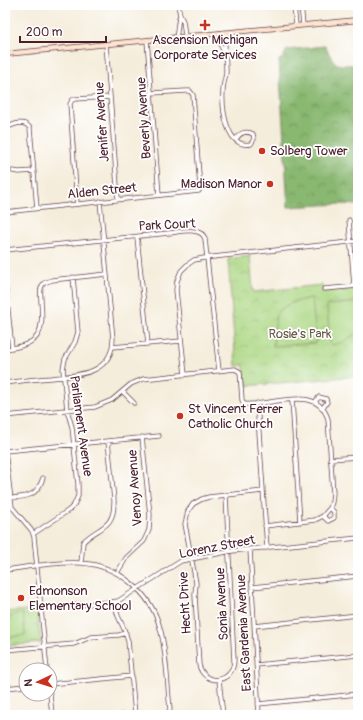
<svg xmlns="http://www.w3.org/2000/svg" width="363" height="720" font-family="Pangolin,sans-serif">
<defs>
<pattern id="forest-crowns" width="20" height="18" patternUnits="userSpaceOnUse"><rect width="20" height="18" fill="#89b871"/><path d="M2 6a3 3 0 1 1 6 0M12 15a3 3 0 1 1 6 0" fill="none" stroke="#72955d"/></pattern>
<pattern id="park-crowns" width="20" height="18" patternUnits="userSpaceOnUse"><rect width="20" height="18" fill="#acd783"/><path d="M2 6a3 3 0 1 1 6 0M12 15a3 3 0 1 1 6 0" fill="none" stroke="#96b871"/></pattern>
</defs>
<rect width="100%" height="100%" fill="#fff"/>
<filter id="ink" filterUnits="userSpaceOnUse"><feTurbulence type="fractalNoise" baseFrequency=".025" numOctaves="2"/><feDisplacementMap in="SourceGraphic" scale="8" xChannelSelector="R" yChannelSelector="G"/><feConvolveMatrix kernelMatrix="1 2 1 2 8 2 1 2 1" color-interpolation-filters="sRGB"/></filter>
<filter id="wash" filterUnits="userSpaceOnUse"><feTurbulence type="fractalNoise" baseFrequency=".012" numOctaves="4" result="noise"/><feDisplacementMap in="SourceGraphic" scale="16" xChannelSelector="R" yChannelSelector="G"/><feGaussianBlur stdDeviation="0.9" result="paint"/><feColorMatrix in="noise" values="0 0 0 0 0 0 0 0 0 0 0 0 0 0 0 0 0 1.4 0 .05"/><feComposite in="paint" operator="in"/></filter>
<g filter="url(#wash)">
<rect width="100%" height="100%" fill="#f5eddb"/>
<!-- forest -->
<path fill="url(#forest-crowns)" stroke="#6a6c4e" d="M 325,46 C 335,65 335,67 356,64 L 358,87 L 358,205 L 340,204 L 288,207 L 279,60 L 282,59 L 287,50 Z"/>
<!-- park -->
<path fill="url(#park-crowns)" stroke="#7b7b57" d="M 250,256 L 253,292 L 322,285 L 322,291 L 358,288 L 358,376 L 245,386 L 244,365 L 236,366 L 228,259 Z
M 37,609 L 41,643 L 5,646 L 5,612 Z"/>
<!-- garden -->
<path fill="#acd783" stroke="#7b7b57" d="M 312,298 L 316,340 L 315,343 L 273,346 L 276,314 C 281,305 302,299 312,298 Z
M 358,302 L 358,332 L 343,342 L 332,345 L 330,343 L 327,307 L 328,305 Z
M 23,613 L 25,635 L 5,638 L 5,622 L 13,615 Z"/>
</g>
<g filter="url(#ink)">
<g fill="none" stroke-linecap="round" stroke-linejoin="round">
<defs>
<path id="street" d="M 178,5 L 180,15
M 294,5 L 296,26
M 301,5 L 303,25
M 224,32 C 225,46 226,60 226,73 C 225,79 223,85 223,91 C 222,108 226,149 251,144 L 254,139 L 253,134 C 246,130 240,133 236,139
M 219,33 L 220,44 L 224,52
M 176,37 C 178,30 177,23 180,15 L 183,21 L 185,36
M 147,40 L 159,195
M 106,44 L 118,199
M 8,127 C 15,124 24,120 30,128 L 37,208
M 13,171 L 19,172 L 34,171
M 77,204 L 70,104 L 72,100 L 75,99 L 110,97
M 5,212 L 199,191 L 200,188 L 193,95 L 190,91 L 186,91 L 152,93
M 349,220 L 354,286
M 137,237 L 148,344
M 5,250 L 169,233 C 179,232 202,226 205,239 L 219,371
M 5,282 L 12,348
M 324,289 L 358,286
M 112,347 L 181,341
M 5,349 C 40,345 44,334 41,301 C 41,294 39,288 44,283 L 52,280 L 107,274
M 185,375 L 176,290 L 177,281 L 181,271 L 187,265 L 194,260 L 204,258 L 358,241
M 5,383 C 20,381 36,379 51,378 C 78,375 112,375 113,339 L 100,201
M 123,392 L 134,403
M 292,400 L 300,522
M 315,402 L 319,397 L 326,399 L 327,402 L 323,408
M 257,403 L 267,548
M 5,416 L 95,407 L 112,400 L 131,384 L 143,379 L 235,369 L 240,372 L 242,400 L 244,404 C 270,407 317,383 328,419 L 333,493 L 332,502 L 330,508 L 323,516 L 315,520 L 265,526
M 5,451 L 12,507 L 32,531 L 34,537 L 47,670
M 5,451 L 159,436
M 330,459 L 358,457
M 226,495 L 234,661 C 233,683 205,687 199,665 L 195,595 L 196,583 L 185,524 L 188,511 L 193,504 L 202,499 L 209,497 L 263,491
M 10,498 C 28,497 37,496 43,478
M 323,516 L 328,521 L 334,518 L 334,512 L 330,508
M 33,534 L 69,510 L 74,505 L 78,496 L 78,484 L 72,427 L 67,410 L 63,369 L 65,359 L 75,342 L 78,332 L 73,277
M 250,549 L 259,715
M 81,563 L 83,542 C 98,526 115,530 114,500 L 108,441
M 5,570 C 28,567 57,561 81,563 C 117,565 151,592 160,628 C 167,653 167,683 170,709 L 168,715
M 117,573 L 126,558 L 144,541 L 149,530 L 150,515 L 142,437
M 252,587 L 358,576
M 114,602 L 118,616 L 124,629 L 128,641 L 135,714
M 41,608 L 111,602 L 118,601 L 181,561 L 232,551 L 358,538
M 254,626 L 358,615
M 5,650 L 74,644 L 91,637 L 119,635 L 126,633
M 256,665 L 358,655
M 219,680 L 223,715
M 50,684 L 132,676
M 5,688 L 26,686
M 50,694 L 52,715
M 258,704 L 358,694
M 122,715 L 138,715"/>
<path id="secondary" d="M 5,54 L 358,20"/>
</defs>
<!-- street casing -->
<use href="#street" stroke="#643e45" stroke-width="5"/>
<!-- secondary casing -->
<use href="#secondary" stroke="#643e45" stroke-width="6"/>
<!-- street -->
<use href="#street" stroke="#fff" stroke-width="3.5"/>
<!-- secondary -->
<use href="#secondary" stroke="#fde4d0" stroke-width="4.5"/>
</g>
</g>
<!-- markers -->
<g fill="#c8321e" stroke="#fff" stroke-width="1.5">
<path d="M203 19h4v4h4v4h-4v4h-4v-4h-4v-4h4z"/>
<circle cx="262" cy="151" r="4"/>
<circle cx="270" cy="184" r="4"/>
<circle cx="180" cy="416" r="4"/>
<circle cx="21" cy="598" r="4"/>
</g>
<g text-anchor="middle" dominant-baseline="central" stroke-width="3.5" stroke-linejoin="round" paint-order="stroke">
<!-- poi labels -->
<g font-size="13" fill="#4a1f2b" stroke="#fff" text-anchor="start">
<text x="205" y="40" text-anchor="middle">Ascension Michigan<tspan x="205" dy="15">Corporate Services</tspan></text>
<text x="270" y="151">Solberg Tower</text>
<text x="262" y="184" text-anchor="end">Madison Manor</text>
<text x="188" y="409">St Vincent Ferrer<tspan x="188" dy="15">Catholic Church</tspan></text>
<text x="29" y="591">Edmonson<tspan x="29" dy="15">Elementary School</tspan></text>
</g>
<!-- street labels -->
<g font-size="13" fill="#4a1f2b" stroke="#fff">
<text transform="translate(144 118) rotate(-94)">Beverly Avenue</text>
<text transform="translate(102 122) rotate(-94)">Jenifer Avenue</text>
<text transform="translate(102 191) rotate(-6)">Alden Street</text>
<text transform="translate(167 225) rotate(-3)">Park Court</text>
<text transform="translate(81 426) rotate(82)">Parliament Avenue</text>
<text transform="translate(135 488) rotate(-94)">Venoy Avenue</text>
<text transform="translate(217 547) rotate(-11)">Lorenz Street</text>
<text transform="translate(185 603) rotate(-93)">Hecht Drive</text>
<text transform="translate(222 604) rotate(-93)">Sonia Avenue</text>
<text transform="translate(244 633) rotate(-93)">East Gardenia Avenue</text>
</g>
<!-- park labels -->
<g font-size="13" fill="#675645" stroke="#fff">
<text x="300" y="334">Rosie's Park</text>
</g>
</g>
<!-- margin -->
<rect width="363" height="720" fill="none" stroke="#fff" stroke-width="20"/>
<!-- north arrow -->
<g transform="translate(38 682) rotate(266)"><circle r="19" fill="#ffffff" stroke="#b7a5aa"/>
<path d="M0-3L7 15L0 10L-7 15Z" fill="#c8321e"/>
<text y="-6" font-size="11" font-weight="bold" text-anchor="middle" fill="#4a1f2b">N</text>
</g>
<!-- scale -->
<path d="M20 36v6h86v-6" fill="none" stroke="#4a1f2b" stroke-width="2"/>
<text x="26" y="36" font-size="12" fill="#4a1f2b" stroke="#ffffff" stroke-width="3" paint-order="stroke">200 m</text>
</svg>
